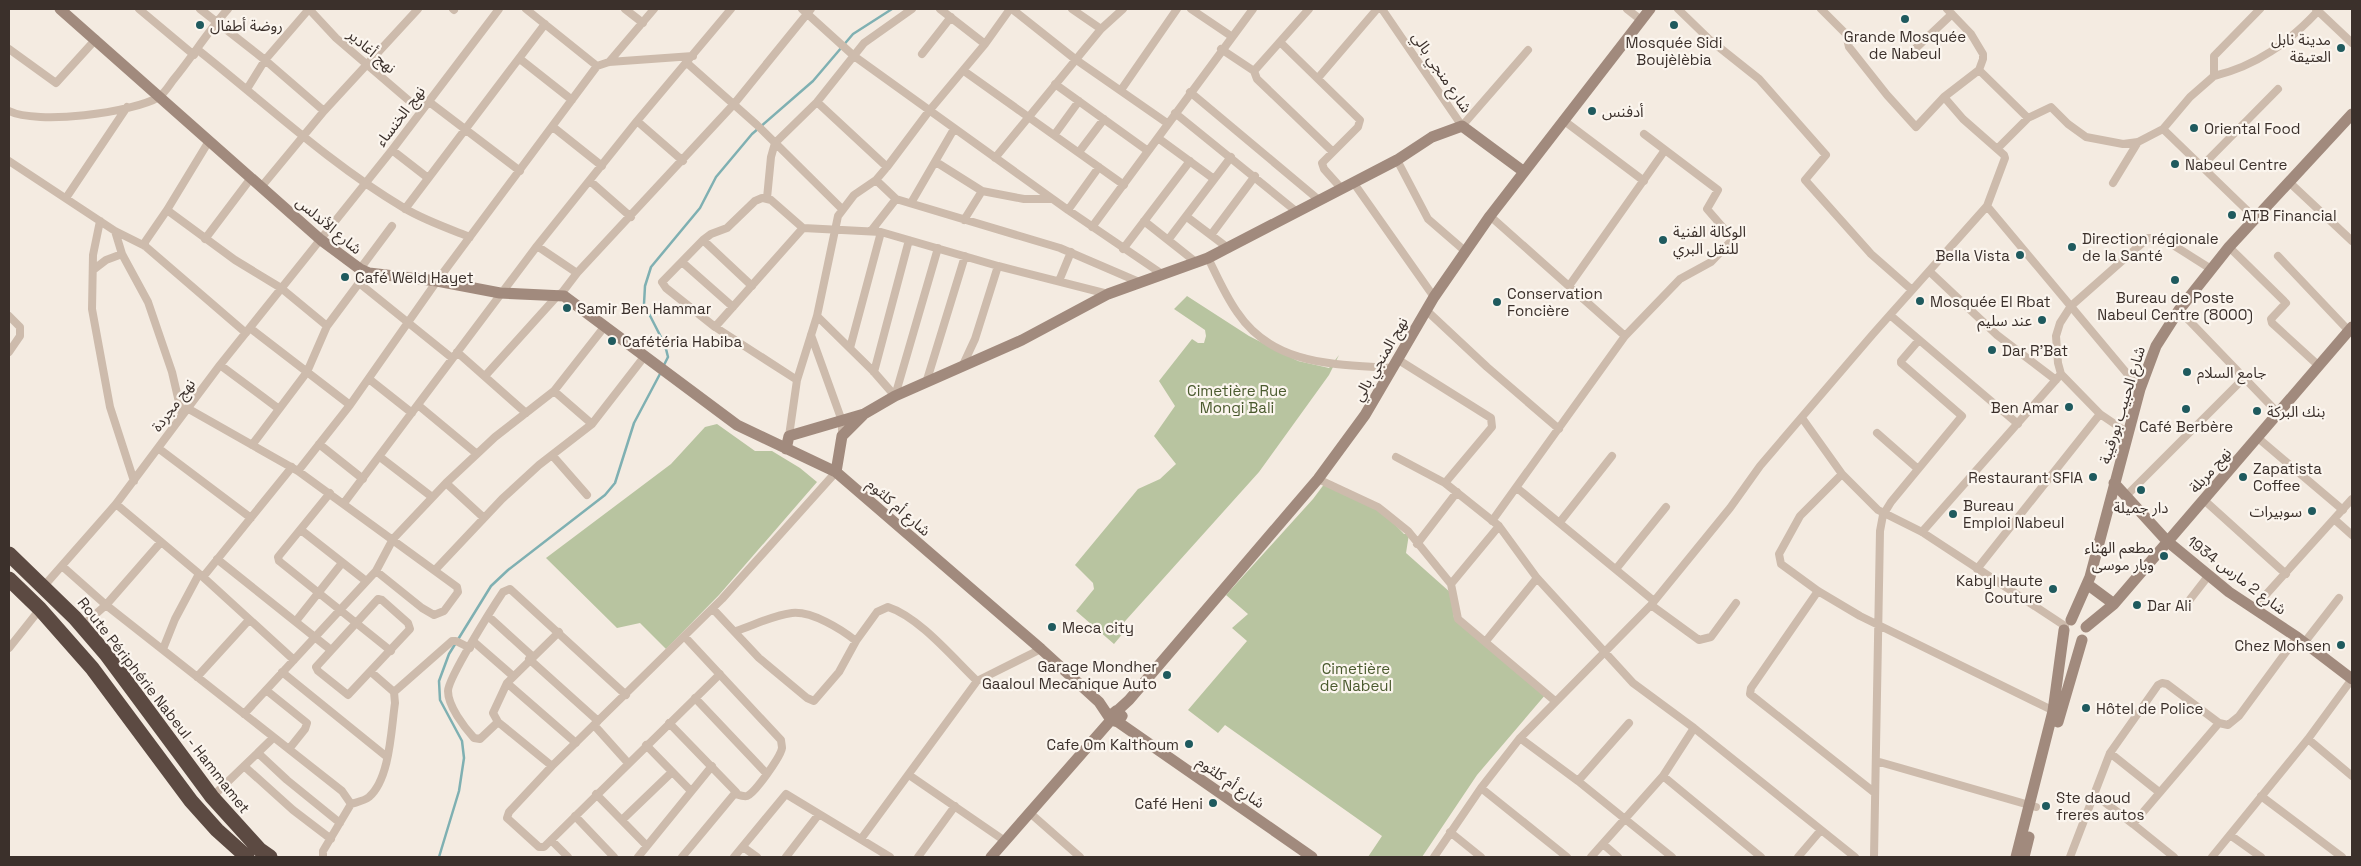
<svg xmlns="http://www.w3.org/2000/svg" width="2361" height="866" font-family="'Space Grotesk','Noto Sans Arabic',sans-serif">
<rect width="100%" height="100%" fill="#f4ebe1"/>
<!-- green -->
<path fill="#b8c4a0" d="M 1187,296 L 1249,336 L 1298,361 L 1329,368 L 1339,355 L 1329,375 L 1259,472 L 1118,629 L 1130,625 L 1114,644 L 1076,611 L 1094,589 L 1093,583 L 1075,565 L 1138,489 L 1160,479 L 1176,464 L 1154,436 L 1175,406 L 1159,381 L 1192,339 L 1198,343 L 1204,343 L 1206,336 L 1205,330 L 1174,309 Z
M 717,424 L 755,451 L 772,451 L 800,468 L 817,482 L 719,595 L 666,649 L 640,623 L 617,628 L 546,558 L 671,464 L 705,427 Z
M 1325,483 L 1384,513 L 1404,534 L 1409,534 L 1406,553 L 1451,593 L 1454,618 L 1546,694 L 1477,775 L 1422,857 L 1368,857 L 1382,836 L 1225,725 L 1218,733 L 1188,710 L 1247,641 L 1232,628 L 1248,614 L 1226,595 L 1313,499 Z"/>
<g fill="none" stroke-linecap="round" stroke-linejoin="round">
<!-- stream -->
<path stroke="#7fb0b2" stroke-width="2.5" d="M 664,365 L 668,357 L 665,345 L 644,304 L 645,286 L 651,267 L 700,208 L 716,177 L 752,134 L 813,81 L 853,34 L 892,9
M 439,857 L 459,791 L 464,758 L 462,741 L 440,700 L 439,681 L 449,654 L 491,586 L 508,570 L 605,495 L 615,483 L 634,423 L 661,372"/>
<!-- street -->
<path stroke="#cdbbac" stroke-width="8" d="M 139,9 L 194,55
M 200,9 L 265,60 L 324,111
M 309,9 L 336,38 L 421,111
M 453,9 L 454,10
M 625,9 L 643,23
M 802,9 L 854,56 L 1068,210 L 1162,274
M 940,9 L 985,44
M 1012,9 L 1075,59 L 1167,123
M 1072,9 L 1101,29
M 1191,9 L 1231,36
M 1382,9 L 1462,126 L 1528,50
M 1627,9 L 1641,20
M 1678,9 L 1710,40 L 1759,79 L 1826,155 L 1805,180 L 1871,254 L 1912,290
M 1821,9 L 1846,34 L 1849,47 L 1887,95 L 1916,127 L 1944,97 L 1979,70 L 1983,59 L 1983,54 L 1971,34 L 1947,9
M 2316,9 L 2352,43
M 1280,42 L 1360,120 L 1358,127 L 1322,163 L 1324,169 L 1341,188
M 1916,48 L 1952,14
M 9,49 L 56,83 L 96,39
M 1221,49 L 1254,71 L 1257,79 L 1333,152
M 198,50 C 265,103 330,164 404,208 C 424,220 447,228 470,237
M 922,54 L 951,17
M 520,59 L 572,100
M 609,62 L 654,9
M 687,63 L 757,125 L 842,209
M 597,66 L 609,62 L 693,56
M 1979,70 L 2028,118
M 964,71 L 1124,185
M 1254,71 L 1309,9
M 2214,76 C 2256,66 2288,43 2318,11
M 1318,78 L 1377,9
M 1055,84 L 1148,151
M 247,89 L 265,60 L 309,9
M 1121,90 L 1177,9
M 1190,92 L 1319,200
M 1944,97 L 1963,119 L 2004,155 L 2005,158 L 1987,206
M 428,101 L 520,171
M 817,102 L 887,167
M 9,111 C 37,125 132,113 159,97 C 165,93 170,84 174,79 C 193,56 208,31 228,9
M 1175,113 L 1297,212
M 1563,120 L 1644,181
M 637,121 L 683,161
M 553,127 L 602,166
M 2163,129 L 2255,218
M 1055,134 L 1079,101
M 1158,138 L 1214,179
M 209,141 L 167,210 L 235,260 L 281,288 L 327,326
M 1999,147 L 2028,118 L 2051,107 L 2068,124 L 2086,137 L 2123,144 L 2138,142 L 2163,129 L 2190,97 L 2214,76 L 2214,56 L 2260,9
M 392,150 L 428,178
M 1079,152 L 1104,119
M 995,158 L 1101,29 L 1123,9
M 1397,160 L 1428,219 L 1465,251
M 9,161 L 115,231 L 145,246 L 246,333
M 936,162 L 982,191 L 964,220
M 2201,167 L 2278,89
M 876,180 L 896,199 L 1060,248 L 1139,282
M 590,181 L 631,217
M 1353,182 L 1434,297
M 2289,182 L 2352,241
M 2113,183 L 2138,142
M 262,186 L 324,111 L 418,9
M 982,191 L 1024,199 L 1052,199
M 66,198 L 127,107
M 767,198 L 771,157 L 775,143 L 817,102 L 864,43 L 912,9
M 911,203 L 954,129
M 405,209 L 545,24
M 1068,210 L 1099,167
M 1490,216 L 1625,336
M 1187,217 L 1228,248
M 100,221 L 93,255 L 92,309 L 110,407 L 134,481
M 1144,221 L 1168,240
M 1092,227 L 1253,9
M 115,231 L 122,254 L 148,302 L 172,372 L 182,415
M 871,231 L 896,199
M 1211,235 L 1255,176
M 205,239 L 251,178
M 703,240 L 752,286
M 145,246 L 145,242 L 167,210
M 537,246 L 577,273
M 2229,247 L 2286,303 L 2271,319 L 2272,323 L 2319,366
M 1123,249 L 1190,161
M 2278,256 L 2349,331
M 1208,258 C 1217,276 1225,295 1237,312 C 1273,366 1334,364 1392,368
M 682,262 L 733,307
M 1197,263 L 1168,240 L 1231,157
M 360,269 L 392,226
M 93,270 L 106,260 L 122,254
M 1929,271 L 1997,335 L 2056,380
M 1059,281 L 1071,252
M 359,283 L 452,358
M 1569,286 L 1665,150
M 561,294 L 577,273 L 734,104 L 811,9
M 1426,310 L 1487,367 L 1559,429
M 2179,310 L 2278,413
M 1890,315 L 2018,424
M 9,316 L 20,327 L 20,336 L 9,352
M 817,316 L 874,372 L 895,396
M 715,327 L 803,228 L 881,232 L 998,266 L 1108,294
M 250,328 L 350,405
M 811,335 L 842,421 L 842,436
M 850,348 L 881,232
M 457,352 L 526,413
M 1397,359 L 1491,418 L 1492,427 L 1445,483
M 220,365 L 279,409
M 962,367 L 975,339 L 998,266
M 874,372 L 909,240
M 485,376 L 559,294
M 369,379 L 412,413
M 797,380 L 715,327 L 666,288 L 662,282 L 703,240 L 711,234 L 727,228 L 755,201 L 762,198 L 771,200 L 803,228
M 926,383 L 965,256
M 554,391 L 592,424
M 895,396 L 938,248
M 418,405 L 477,454
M 187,408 L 298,471 L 457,587 L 458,592 L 444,611 L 434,615 L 422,608 L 376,571
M 1802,418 L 1842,474 L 1878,510 L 1922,532 L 2065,626
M 1877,433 L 1918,469
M 2128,433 L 2100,414 L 2061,374 L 2058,363 L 2056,336 L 2060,323 L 2071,306 L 2148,238 L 2162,238 L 2211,269
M 789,436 L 797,380 L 817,316 L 838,216 L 854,195 L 876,180 L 887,167 L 929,111 L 985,44 L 1010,9
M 2258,438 L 2343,510
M 319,444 L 363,479
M 252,445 L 307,372 L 327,326 L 359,283 L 369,273
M 158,448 L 251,518
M 552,455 L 587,495
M 380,457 L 432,497
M 1396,457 L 1445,483 L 1499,526 L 1537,578 L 1633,683 L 1694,728 L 1855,857
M 298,471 L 350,405 L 437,281 L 597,66 L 526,9
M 1842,474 L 1800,516 L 1779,554 L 1781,564 L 1818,591 L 1860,616 L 2056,712
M 1318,479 L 1378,507 L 1408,531 L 1451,584 L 1458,619 L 1555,701
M 446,483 L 484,518
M 1517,488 L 1654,601
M 330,493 L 278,557 L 279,561 L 391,651
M 2126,496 L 2244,378
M 2204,500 L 2286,574
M 344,503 L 537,246 L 637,121 L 731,9
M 116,504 L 203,577 L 294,660
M 2334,519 L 2352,535
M 1492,521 L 1625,336 L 1680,279 L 1711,262 L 1733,239 L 1707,209 L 1718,190 L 1644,134
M 1560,522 L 1612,456
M 301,530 L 366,581
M 1922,532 L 2061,374
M 161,542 L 106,605 L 342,791 L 351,804 L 323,851 L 323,857
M 1417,544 L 1457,492
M 217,559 L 331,650
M 62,566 L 106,605 L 82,626
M 1616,569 L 1666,507
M 1977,569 L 2100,414
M 435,570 L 502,499 L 539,465 L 592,424 L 644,357
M 203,577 L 292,467
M 1451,584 L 1499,526
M 44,586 L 116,504 L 220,365 L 392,150 L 499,9
M 1818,591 L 1751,688 L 1750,694 L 1875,793
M 378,599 L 382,600 L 408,623 L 410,629 L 348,695 L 318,671 L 316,667 Z
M 2188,602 L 2209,575
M 1651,605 L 1699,640 L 1711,637 L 1736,603
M 713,609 L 759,658 L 807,698 L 814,701 L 839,672 L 856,641
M 2253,609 L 2352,499
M 488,616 L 532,656
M 296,621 L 342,563
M 736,631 C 754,625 774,615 792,613 C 812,611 841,629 856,641 L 877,612 L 888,607 C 919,617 953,658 977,681
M 685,637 L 781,740 C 781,741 782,746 782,748 C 781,756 755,793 747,796 C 744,797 739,795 736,794
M 1486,641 L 1537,578
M 474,642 L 513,676
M 2304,643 L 2339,598
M 9,648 L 40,609
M 163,649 L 175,619 L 199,574
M 529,659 L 598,721
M 282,672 L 387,757
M 720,674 L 544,847 L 539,847 L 507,818 L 509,812 L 552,766 L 722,599 L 836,472
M 197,677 L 249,620
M 507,683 L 576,743
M 266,690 L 307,723 L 305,729 L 289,749
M 394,692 L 452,641 L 456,641 L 470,648
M 695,698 L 767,774
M 244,714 L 376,571 L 393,539 L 446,483 L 495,437 L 554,391 L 605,326
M 498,722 L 480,739 L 474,738 C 464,727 448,706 448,691 C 448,678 493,607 503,592 L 510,589 L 626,695
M 669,723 L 736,792 L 682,857
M 594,725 L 628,763
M 1520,738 L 1578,781 L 1672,857
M 2308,739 L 2352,776
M 646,745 L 691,791
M 258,753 L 287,780 L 340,823
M 2110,753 L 2159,792
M 1876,761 L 2036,807
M 244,766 L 293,810 L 331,839
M 552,766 L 498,722 L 493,713 L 507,683 L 559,632
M 909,775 L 1005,841
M 1663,776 L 1761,857
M 1578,781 L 1629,723
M 1481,788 L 1567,857
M 596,794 L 647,846
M 2094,794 L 2133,824 L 2219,723 L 2228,725 L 2239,716 L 2297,637
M 2261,796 L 2342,857
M 212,797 L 273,738
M 351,804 C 357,802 364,801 369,797 C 390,779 391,730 395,703 L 394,692 L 371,672
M 1030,813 L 1080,857
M 575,816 L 614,857
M 622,820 L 672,772
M 2133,824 L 2174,857
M 1450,832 L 1481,857
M 2230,835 L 2261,857
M 861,839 L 977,681 L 1041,649
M 551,840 L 568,857
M 1603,844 L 1618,857
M 743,847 L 757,857
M 638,857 L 712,766
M 734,857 L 786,794 L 890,857
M 786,857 L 819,814
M 918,857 L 955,806
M 1434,857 L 1481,788 L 1520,738 L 1651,605 L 1730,508 L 1760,466 L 1873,334 L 1987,206 L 2140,389
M 1591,857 L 1663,776 L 1694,728
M 1798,857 L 1821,830
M 1874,857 L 1880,531 L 1883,515 L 1891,502 L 1962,416 L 1901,363 L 1901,361 L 1919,340
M 2070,857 L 2110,753 L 2158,685 L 2162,683 L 2167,684 L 2219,723
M 2212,857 L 2308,739 L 2352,679"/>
<!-- secondary -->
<path stroke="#a18a7d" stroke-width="11" d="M 60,9 L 321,240 L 360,269 L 369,273 L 437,281 L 500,293 L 564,296 L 737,425 L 836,472 L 1041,649 L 1099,702 L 1111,720 L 1118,722 L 1122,716 L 1116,711 L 1110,716
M 786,449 L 789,436 L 864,414 L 895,396 L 1022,340 L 1108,294 L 1208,258 L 1397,160 L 1432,137 L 1462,126 L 1523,171
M 836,472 L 842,436 L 863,415
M 2114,483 L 2167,541 L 2229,592 L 2297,637 L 2352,679
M 2087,584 L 2114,604
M 2071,620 L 2090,577 L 2140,389 L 2156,346 L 2179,310 L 2229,247 L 2352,114
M 2086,627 L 2114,604 L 2352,327
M 1117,711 L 1129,700 L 1318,479 L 1365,415 L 1434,297 L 1490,216 L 1650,9
M 1118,722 L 1312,857
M 2058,722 L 2082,640
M 991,857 L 1111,720
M 2016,857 L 2053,711 L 2064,630
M 2024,857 L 2029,837"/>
<!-- highway -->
<path stroke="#5c4a42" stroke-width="15" d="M 9,554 L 75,618 L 106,654 L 212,797 L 260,850 L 270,857
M 9,579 L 40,609 L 92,668 L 191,801 L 217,830 L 247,857"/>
</g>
<!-- markers -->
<g fill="#1f5a5e" stroke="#fbf5ee" stroke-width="2">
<circle cx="1905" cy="19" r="5"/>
<circle cx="200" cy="25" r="5"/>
<circle cx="1674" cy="25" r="5"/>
<circle cx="2341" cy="48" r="5"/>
<circle cx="1592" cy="111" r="5"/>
<circle cx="2194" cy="128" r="5"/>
<circle cx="2175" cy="164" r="5"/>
<circle cx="2232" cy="215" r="5"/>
<circle cx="1663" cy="240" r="5"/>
<circle cx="2072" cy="247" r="5"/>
<circle cx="2020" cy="255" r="5"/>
<circle cx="345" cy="277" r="5"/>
<circle cx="2175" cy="280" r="5"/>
<circle cx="1920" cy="301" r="5"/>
<circle cx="1497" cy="302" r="5"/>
<circle cx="567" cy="308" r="5"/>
<circle cx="2042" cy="320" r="5"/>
<circle cx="612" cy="341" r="5"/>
<circle cx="1992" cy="350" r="5"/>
<circle cx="2187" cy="372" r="5"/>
<circle cx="2069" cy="407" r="5"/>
<circle cx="2186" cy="409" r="5"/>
<circle cx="2257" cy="411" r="5"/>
<circle cx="2093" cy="477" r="5"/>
<circle cx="2243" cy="477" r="5"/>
<circle cx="2141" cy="490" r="5"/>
<circle cx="2312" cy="511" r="5"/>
<circle cx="1953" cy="514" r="5"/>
<circle cx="2164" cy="556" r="5"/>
<circle cx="2053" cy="589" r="5"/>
<circle cx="2137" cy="605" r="5"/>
<circle cx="1052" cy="627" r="5"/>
<circle cx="2341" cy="645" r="5"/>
<circle cx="1167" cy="675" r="5"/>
<circle cx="2086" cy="708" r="5"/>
<circle cx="1189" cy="744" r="5"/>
<circle cx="1213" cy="803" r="5"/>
<circle cx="2046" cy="806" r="5"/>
</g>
<g text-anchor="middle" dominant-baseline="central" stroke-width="4.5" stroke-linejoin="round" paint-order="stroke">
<!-- poi labels -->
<g font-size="15" fill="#3b302b" stroke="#fbf5ee" text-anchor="start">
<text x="210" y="25">روضة أطفال</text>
<text x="1905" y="36" text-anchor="middle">Grande Mosquée<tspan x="1905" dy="17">de Nabeul</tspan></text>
<text x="2331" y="39" text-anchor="end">مدينة نابل<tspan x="2331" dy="17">العتيقة</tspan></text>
<text x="1674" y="42" text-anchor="middle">Mosquée Sidi<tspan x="1674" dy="17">Boujèlèbia</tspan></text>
<text x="1602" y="111">أدفنس</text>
<text x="2204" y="128">Oriental Food</text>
<text x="2185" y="164">Nabeul Centre</text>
<text x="2242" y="215">ATB Financial</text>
<text x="1673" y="231">الوكالة الفنية<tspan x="1673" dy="17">للنقل البري</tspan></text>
<text x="2082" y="238">Direction régionale<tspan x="2082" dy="17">de la Santé</tspan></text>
<text x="2010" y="255" text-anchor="end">Bella Vista</text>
<text x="355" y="277">Café Weld Hayet</text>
<text x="1507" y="293">Conservation<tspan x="1507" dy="17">Foncière</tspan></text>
<text x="2175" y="297" text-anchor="middle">Bureau de Poste<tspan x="2175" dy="17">Nabeul Centre (8000)</tspan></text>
<text x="1930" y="301">Mosquée El Rbat</text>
<text x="577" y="308">Samir Ben Hammar</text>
<text x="2032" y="320" text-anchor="end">عند سليم</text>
<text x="622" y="341">Cafétéria Habiba</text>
<text x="2002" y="350">Dar R'Bat</text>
<text x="2197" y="372">جامع السلام</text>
<text x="2059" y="407" text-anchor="end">Ben Amar</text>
<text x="2267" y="411">بنك البركة</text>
<text x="2186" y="426" text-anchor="middle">Café Berbère</text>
<text x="2253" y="468">Zapatista<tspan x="2253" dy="17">Coffee</tspan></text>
<text x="2083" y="477" text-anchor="end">Restaurant SFIA</text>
<text x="1963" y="505">Bureau<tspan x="1963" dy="17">Emploi Nabeul</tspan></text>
<text x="2141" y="507" text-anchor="middle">دار جميلة</text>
<text x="2302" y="511" text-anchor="end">سوبيرات</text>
<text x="2154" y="547" text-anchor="end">مطعم الهناء<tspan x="2154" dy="17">وبار موسى</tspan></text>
<text x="2043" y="580" text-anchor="end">Kabyl Haute<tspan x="2043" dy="17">Couture</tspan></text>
<text x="2147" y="605">Dar Ali</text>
<text x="1062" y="627">Meca city</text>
<text x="2331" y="645" text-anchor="end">Chez Mohsen</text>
<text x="1157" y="666" text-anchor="end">Garage Mondher<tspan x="1157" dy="17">Gaaloul Mecanique Auto</tspan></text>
<text x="2096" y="708">Hôtel de Police</text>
<text x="1179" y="744" text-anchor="end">Cafe Om Kalthoum</text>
<text x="2056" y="797">Ste daoud<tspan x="2056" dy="17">freres autos</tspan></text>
<text x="1203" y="803" text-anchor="end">Café Heni</text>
</g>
<!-- street labels -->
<g font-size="15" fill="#3b302b" stroke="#fbf5ee">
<text transform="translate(372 51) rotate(41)">نهج أغادير</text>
<text transform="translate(1442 72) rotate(56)">شارع منجي بالي</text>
<text transform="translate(400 116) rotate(-53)">نهج الخنساء</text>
<text transform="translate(329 225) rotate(40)">شارع الأندلس</text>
<text transform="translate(1380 359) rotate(-60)">نهج المنجي بالي</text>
<text transform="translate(173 405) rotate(-53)">نهج مجردة</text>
<text transform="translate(2122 405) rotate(-73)">شارع الحبيب بورقيبة</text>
<text transform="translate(2210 470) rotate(-48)">نهج مربلة</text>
<text transform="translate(899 507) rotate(41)">شارع أم كلثوم</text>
<text transform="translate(2237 575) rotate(37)">شارع 2 مارس 1934</text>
<text transform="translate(164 705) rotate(52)">Route Périphérie Nabeul - Hammamet</text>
<text transform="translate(1231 782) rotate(35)">شارع أم كلثوم</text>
</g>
<!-- park labels -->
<g font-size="15" fill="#4a5a2e" stroke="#fbf5ee">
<text x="1237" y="390">Cimetière Rue<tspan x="1237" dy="17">Mongi Bali</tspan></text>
<text x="1356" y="668">Cimetière<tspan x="1356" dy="17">de Nabeul</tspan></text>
</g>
</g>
<!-- border -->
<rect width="2361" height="866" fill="none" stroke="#3b302b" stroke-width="20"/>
</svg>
